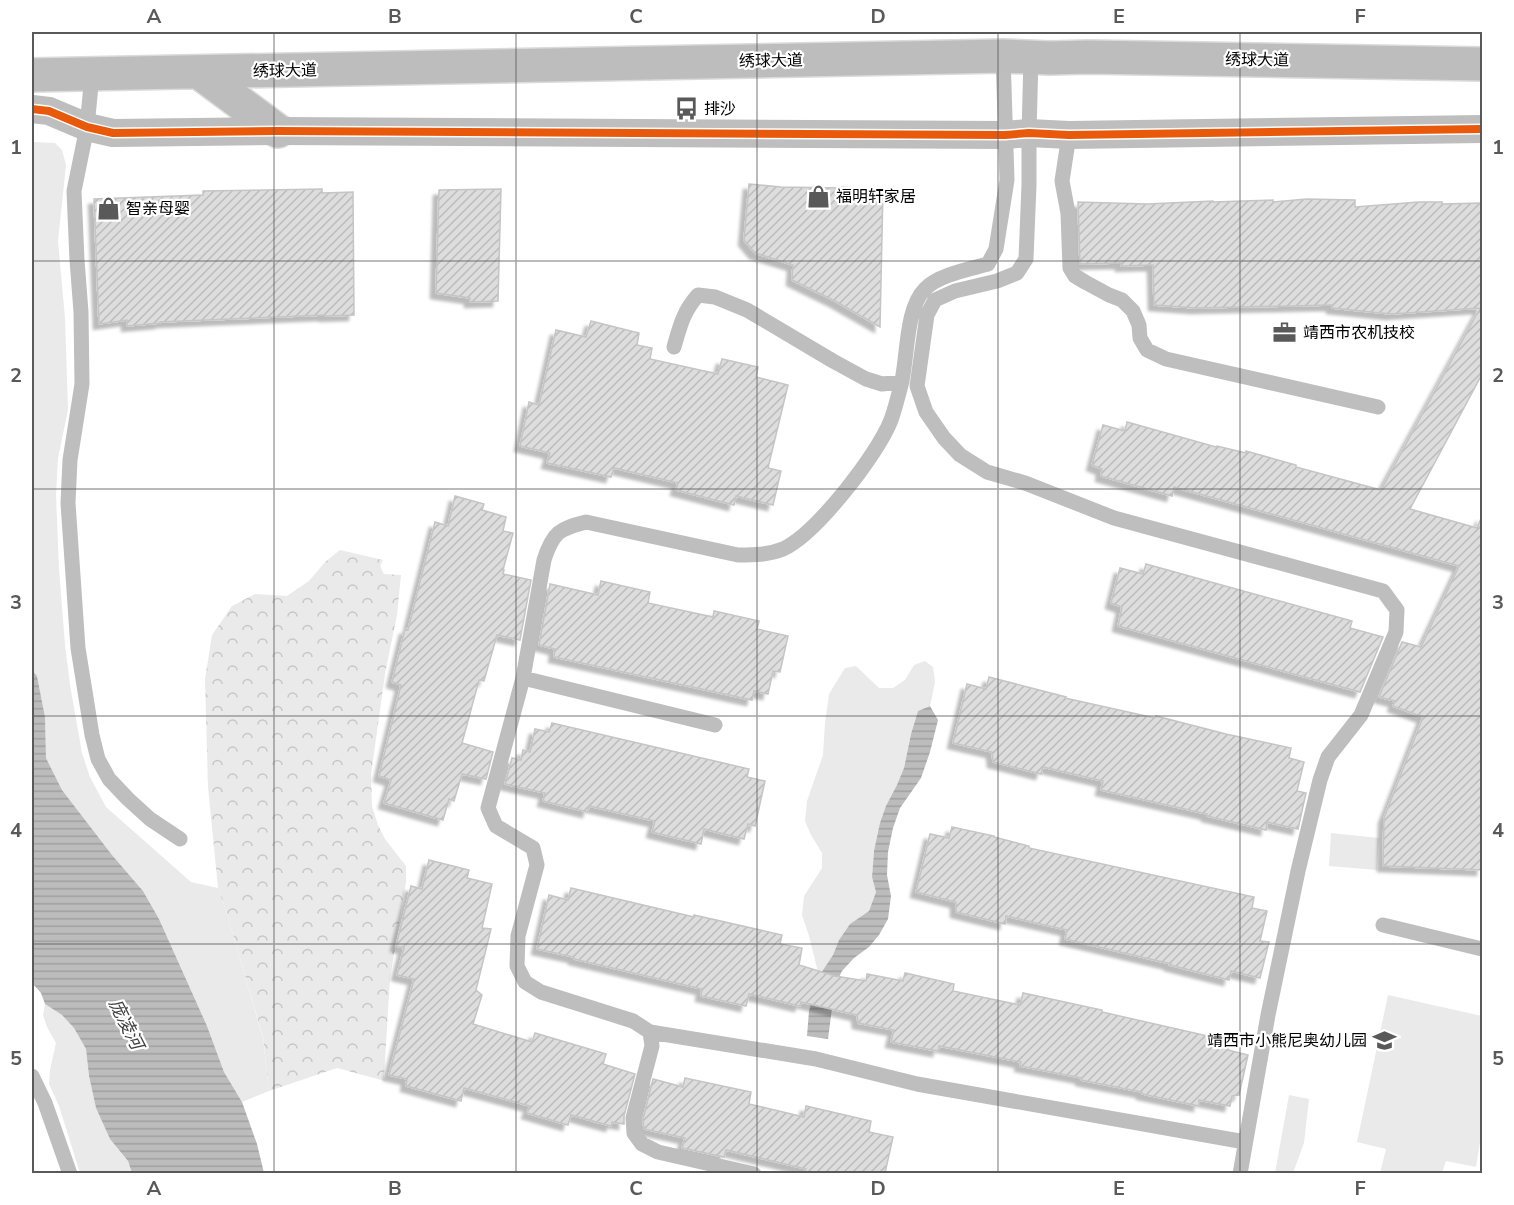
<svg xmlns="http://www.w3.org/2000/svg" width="1514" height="1205" font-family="'Nunito Sans','Noto Sans SC',sans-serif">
<defs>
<pattern id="forest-crowns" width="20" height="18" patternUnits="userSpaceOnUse" patternTransform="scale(1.5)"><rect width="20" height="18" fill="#eaeaea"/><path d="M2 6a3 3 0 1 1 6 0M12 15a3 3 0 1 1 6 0" fill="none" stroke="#c7c7c7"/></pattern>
<pattern id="water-rules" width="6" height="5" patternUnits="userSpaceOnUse" patternTransform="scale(1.5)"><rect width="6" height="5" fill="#bcbcbc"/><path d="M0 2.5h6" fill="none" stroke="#a0a0a0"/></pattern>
<pattern id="building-hatch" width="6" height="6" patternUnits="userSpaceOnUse" patternTransform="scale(1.5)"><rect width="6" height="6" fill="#ddd"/><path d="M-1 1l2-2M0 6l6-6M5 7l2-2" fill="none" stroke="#bcbcbc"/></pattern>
<filter id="shadow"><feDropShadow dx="-5.5" dy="5.5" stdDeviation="1.5" flood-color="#0004"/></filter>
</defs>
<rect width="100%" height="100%" fill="#fff"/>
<!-- green -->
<path fill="#eaeaea" d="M 32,142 L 55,143 L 62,150 L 66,165 L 58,241 L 65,318 L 68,410 L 58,458 L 56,495 L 59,569 L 65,645 L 70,685 L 82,753 L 90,777 L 106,807 L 191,882 L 218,888 L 228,917 L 263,1038 L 269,1091 L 242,1102 L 224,1072 L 207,1026 L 159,919 L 143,891 L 112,855 L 62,790 L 46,758 L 45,717 L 37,676 L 32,670 L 32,277 L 33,269 L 32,241 Z
M 925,661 L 933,667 L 935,682 L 930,706 L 918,711 L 911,734 L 904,768 L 874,851 L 872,877 L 876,892 L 869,911 L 850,924 L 839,940 L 833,955 L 819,976 L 809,936 L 802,915 L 804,896 L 822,868 L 822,853 L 811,835 L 805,821 L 807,801 L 823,755 L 825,723 L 829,694 L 845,668 L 856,666 L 879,688 L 893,688 L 905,680 L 914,665 Z
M 1331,833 L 1379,838 L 1377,870 L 1329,866 Z
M 1388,995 L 1482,1016 L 1482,1129 L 1476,1167 L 1446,1161 L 1442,1173 L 1380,1173 L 1386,1149 L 1357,1142 Z
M 45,1004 L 62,1015 L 74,1028 L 86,1049 L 89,1076 L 96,1108 L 110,1139 L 128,1161 L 132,1173 L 80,1173 L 59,1106 L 49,1084 L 50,1070 L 56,1043 L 47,1027 L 43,1015 Z
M 1289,1095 L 1309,1099 L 1304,1143 L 1293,1173 L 1275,1173 Z"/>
<!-- forest -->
<path fill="url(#forest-crowns)" d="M 340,550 L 383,560 L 380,566 L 384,574 L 401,575 L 397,615 L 385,674 L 371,775 L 372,806 L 378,825 L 385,839 L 406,866 L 406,882 L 390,978 L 384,1077 L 385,1081 L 337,1068 L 269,1091 L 263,1037 L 228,917 L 218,888 L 208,787 L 205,679 L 212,635 L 232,606 L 255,594 L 287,596 L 309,581 L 325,562 Z"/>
<!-- water -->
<path fill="url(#water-rules)" d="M 32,670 L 37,676 L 45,717 L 46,758 L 62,790 L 112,855 L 143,891 L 159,919 L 207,1026 L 224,1072 L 242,1102 L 257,1144 L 264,1173 L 132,1173 L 128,1161 L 110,1139 L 96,1108 L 89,1076 L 86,1049 L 74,1028 L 62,1015 L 45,1004 L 41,993 L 32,983 Z
M 930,706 L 938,720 L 930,752 L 921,778 L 900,808 L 893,828 L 888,852 L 887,875 L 891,896 L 888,919 L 879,935 L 869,947 L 854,958 L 842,971 L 835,985 L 828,1039 L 807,1036 L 809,1011 L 819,976 L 833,955 L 839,940 L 850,924 L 869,911 L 876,892 L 872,877 L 874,851 L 880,823 L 886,806 L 897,785 L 904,768 L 911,734 L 918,711 Z"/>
<!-- building -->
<path fill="url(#building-hatch)" stroke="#c5c5c5" stroke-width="1.5" filter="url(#shadow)" d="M 749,184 L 781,187 L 842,188 L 842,187 L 883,190 L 880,327 L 835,301 L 792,280 L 793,265 L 755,253 L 744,240 Z
M 322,189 L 322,193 L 353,192 L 354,315 L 325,316 L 325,315 L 160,322 L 160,323 L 127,326 L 127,320 L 99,324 L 94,199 L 203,195 L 203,191 Z
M 501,189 L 498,301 L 470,302 L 470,298 L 436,293 L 439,190 Z
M 1307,199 L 1355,200 L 1355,207 L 1419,202 L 1442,202 L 1442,204 L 1482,203 L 1482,374 L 1410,509 L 1477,528 L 1482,516 L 1482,870 L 1383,866 L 1384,818 L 1423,717 L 1393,706 L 1395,701 L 1379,697 L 1402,642 L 1421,647 L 1459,566 L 1174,487 L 1172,496 L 1101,476 L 1102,469 L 1092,465 L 1103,425 L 1125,431 L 1127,422 L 1216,447 L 1217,446 L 1246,453 L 1246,451 L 1296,465 L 1296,467 L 1381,490 L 1480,308 L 1391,314 L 1332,308 L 1332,305 L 1196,308 L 1154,305 L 1153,265 L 1121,266 L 1121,263 L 1080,264 L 1078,202 L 1147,204 L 1213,201 L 1213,202 L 1273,200 L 1273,202 Z
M 591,321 L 639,333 L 637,345 L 652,348 L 650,359 L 718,374 L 722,359 L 758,367 L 756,377 L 788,385 L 768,468 L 781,471 L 773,505 L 736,496 L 734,505 L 676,490 L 678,483 L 614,468 L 611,477 L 547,463 L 550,453 L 520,446 L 529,402 L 539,405 L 556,330 L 586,337 Z
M 455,496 L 484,504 L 482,510 L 506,517 L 503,531 L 513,533 L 503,570 L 504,570 L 503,574 L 531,580 L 520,640 L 497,635 L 484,681 L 479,680 L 462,743 L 493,752 L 486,779 L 462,774 L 454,801 L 449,799 L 443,820 L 384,803 L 391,780 L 379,776 L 401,685 L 392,682 L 405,629 L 408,630 L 435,522 L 448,526 Z
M 1146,564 L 1352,621 L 1350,628 L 1383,637 L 1360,692 L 1118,626 L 1122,607 L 1111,603 L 1120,568 L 1143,574 Z
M 601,581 L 650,592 L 648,603 L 713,617 L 714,611 L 759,621 L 757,629 L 788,636 L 780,672 L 773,671 L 768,694 L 754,691 L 752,700 L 554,657 L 555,649 L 539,645 L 550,584 L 598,595 Z
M 989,677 L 1066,697 L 1065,698 L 1155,718 L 1156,716 L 1226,734 L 1291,748 L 1289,758 L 1304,762 L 1297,791 L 1306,793 L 1298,829 L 1267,822 L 1266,830 L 1207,816 L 1207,814 L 1101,790 L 1103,781 L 1043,767 L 1041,774 L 993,762 L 992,752 L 953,743 L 967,684 L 986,689 Z
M 552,723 L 749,769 L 747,777 L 765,781 L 755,826 L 748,824 L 744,839 L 704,829 L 701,844 L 652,832 L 655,821 L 589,806 L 588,812 L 543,801 L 545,793 L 505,784 L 512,758 L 521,760 L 523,750 L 530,752 L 535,729 L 549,732 Z
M 952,827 L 994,836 L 994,837 L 1029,846 L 1029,848 L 1254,897 L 1252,908 L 1267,911 L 1260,941 L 1269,942 L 1260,978 L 1231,971 L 1229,980 L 1170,965 L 1171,964 L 1065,939 L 1067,930 L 1006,916 L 1005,924 L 956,912 L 956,902 L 916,892 L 930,834 L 949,838 Z
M 429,860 L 469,870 L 467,878 L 492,884 L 482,928 L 491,929 L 476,990 L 482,995 L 473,1024 L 532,1042 L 535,1033 L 606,1054 L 603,1064 L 635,1074 L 624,1116 L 624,1124 L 612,1122 L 611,1126 L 571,1115 L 568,1125 L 527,1113 L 530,1106 L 464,1088 L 461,1101 L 406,1086 L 407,1079 L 389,1075 L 414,979 L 397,975 L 404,948 L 396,946 L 411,886 L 422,889 Z
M 571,888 L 694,917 L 694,915 L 782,935 L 780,944 L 802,948 L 799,965 L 835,976 L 866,981 L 867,974 L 903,981 L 905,973 L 954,984 L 953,991 L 1020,1005 L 1023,993 L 1102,1010 L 1102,1012 L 1230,1041 L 1228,1050 L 1248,1055 L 1239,1095 L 1232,1096 L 1230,1106 L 1199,1100 L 1199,1106 L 1142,1094 L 1142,1092 L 1081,1080 L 1082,1078 L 1020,1066 L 1021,1062 L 939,1046 L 938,1051 L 891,1042 L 894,1030 L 858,1023 L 857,1015 L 801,1002 L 800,1006 L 749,994 L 746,1006 L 701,996 L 702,989 L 574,959 L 574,957 L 537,949 L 549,895 L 568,900 Z
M 685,1078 L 751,1092 L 749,1104 L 804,1117 L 806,1106 L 871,1121 L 869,1132 L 893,1137 L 885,1173 L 805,1173 L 806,1169 L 726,1150 L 724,1157 L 682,1148 L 685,1138 L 644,1129 L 643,1119 L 653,1079 L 683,1087 Z"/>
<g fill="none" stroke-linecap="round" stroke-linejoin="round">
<defs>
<path id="primary" d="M 200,73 L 278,131
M 32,75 L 1003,56 L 1050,58 L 1089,57 L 1482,64"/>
</defs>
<!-- primary casing -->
<use href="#primary" stroke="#dbdbdb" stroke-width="36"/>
<!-- service -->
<path stroke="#bebebe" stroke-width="15" d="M 1031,58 L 1029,133 L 1029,185 L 1026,259 L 1017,273 L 997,281 L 955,291 L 935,300 L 927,315 L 917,386 L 926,412 L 944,438 L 960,455 L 987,472 L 1025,483 L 1114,518 L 1383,591 L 1397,610 L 1396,632 L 1361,715 L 1328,757 L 1320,780 L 1298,871 L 1268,1015 L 1240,1174
M 92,75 L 87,127 L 74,191 L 77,260 L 81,312 L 82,384 L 70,460 L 68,503 L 78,648 L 92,735 L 98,759 L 109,779 L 128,799 L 150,819 L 180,839
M 1069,135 L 1062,181 L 1068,213 L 1070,268 L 1075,276 L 1085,282 L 1109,295 L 1122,300 L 1133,311 L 1139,325 L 1140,338 L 1147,350 L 1166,359 L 1378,407
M 674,347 C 680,326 683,312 698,295 L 715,297 L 747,310 L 833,361 L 866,379 L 882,384 L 902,382
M 523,678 L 715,725
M 1383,925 L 1482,949
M 650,1032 L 816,1059 L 917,1084 L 1245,1142
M 32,1076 L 45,1103 L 70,1174
M 754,1174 L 658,1152 L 642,1144 L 634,1133 L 633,1118 L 652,1046 L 650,1032 L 633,1021 L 541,992 L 525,982 L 517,966 L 518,936 L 537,865 L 533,848 L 496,826 L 488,808 L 523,678 L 544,560 C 553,532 559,529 586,522 L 738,555 C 754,555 768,555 783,549 C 816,534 878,454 891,420 C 895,409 898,397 901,385 C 908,358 905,309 925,289 C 938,275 970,269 988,264 L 996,249 L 1007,180 L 1003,56"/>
<!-- minor -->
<path stroke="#bebebe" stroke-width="28" d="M 32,109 L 49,111 L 87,127 L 113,133 L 278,131 L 1005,135 L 1029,133 L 1069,135 L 1482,129"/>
<!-- primary -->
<use href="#primary" stroke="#bdbdbd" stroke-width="33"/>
<defs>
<path id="cycleway" d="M 32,109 L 49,111 L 87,127 L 113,133 L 278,131 L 1005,135 L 1029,133 L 1069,135 L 1482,129"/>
</defs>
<!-- cycleway casing -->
<use href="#cycleway" stroke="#fff" stroke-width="11"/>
<!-- cycleway -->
<use href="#cycleway" stroke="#e8590c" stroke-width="8"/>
</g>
<!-- grid -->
<path fill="none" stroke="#595959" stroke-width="1.5" stroke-opacity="0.55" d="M 274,32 L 274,1174M 516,32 L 516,1174M 757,32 L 757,1174M 998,32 L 998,1174M 1240,32 L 1240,1174M 32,261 L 1482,261M 32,489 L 1482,489M 32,716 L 1482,716M 32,944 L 1482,944"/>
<!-- icons -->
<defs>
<symbol id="bus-bare" viewBox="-9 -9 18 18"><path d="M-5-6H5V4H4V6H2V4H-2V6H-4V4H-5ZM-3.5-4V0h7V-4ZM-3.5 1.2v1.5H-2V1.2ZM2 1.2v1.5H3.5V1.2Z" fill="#595959" stroke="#fff" stroke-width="2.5" paint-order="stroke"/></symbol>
<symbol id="shop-bare" viewBox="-9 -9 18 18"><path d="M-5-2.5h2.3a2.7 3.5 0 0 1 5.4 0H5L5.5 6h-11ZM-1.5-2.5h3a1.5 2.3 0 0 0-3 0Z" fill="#595959" stroke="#fff" stroke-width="2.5" paint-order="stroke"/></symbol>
<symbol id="office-bare" viewBox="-9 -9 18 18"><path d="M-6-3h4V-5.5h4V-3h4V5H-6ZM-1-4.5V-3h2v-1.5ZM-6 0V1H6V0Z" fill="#595959" stroke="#fff" stroke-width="2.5" paint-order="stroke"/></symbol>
<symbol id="school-bare" viewBox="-9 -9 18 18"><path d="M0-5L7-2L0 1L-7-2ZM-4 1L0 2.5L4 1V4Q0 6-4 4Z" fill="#595959" stroke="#fff" stroke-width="2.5" paint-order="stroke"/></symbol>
</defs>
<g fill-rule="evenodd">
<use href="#bus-bare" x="670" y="92" width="33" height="33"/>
<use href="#shop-bare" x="802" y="180" width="33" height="33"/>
<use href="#shop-bare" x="92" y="192" width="33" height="33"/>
<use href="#office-bare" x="1268" y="316" width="33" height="33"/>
<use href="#school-bare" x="1368" y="1024" width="33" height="33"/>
</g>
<g text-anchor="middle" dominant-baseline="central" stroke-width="4.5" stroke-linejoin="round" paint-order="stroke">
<!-- street labels -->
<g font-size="16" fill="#000" stroke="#fff">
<text transform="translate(1257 60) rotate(1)">绣球大道</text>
<text transform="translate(771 61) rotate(-1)">绣球大道</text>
<text transform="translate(285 71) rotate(-1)">绣球大道</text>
</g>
<!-- poi labels -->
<g font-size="16" fill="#000" stroke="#fff" text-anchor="start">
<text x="704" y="109">排沙</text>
<text x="836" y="197">福明轩家居</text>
<text x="126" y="209">智亲母婴</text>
<text x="1303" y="333">靖西市农机技校</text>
<text x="1367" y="1041" text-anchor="end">靖西市小熊尼奥幼儿园</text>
</g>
<!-- water labels -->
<g font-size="18" font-style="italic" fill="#414141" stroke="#fff">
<text transform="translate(126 1024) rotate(63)">庞凌河</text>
</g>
</g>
<!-- border -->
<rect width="1514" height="1205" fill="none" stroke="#ffffff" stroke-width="66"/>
<rect x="33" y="33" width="1448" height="1139" fill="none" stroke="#595959" stroke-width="2"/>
<g font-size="20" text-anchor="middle" font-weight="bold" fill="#595959">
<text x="154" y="23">A</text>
<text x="395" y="23">B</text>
<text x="636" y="23">C</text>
<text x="878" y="23">D</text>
<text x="1119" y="23">E</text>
<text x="1360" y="23">F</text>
<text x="16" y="154">1</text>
<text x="1498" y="154">1</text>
<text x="16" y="382">2</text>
<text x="1498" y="382">2</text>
<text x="16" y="609">3</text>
<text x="1498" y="609">3</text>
<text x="16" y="837">4</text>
<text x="1498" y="837">4</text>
<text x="16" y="1065">5</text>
<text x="1498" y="1065">5</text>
<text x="154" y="1195">A</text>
<text x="395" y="1195">B</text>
<text x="636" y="1195">C</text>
<text x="878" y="1195">D</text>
<text x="1119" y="1195">E</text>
<text x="1360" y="1195">F</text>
</g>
</svg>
